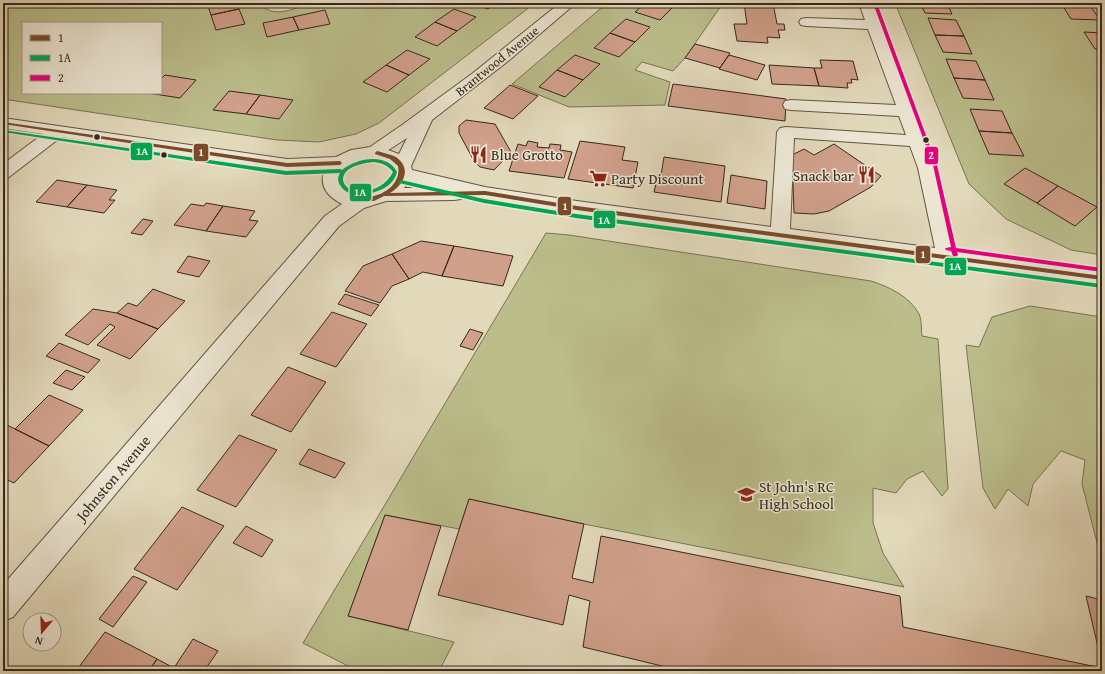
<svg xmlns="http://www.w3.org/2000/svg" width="1105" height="674" font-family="'Gentium Book Plus',serif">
<rect width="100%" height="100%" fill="#e2d9bb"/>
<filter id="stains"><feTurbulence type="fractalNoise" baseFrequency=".005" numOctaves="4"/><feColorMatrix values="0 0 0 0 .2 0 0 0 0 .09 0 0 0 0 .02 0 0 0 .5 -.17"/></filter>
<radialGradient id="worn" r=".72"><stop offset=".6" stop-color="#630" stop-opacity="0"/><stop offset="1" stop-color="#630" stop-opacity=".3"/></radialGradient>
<!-- green -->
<path fill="#bbbd8b" stroke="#787354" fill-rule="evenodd" d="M 3,3 L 260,3 C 270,18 293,11 306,3 L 535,3 L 379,123 L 356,134 L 319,142 L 277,140 L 3,99 ZM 23,23 L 161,23 L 161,93 L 23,93 Z
M 607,3 L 723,3 L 685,58 L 673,71 L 642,62 L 635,70 L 670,82 L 665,105 L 569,107 L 512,84 Z
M 895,3 L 1102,3 L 1102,255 L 1071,250 L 1006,219 L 969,184 Z
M 546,233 L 569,235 L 871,281 C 890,287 910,297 919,314 C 922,320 921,330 922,336 L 938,339 L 948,489 L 942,496 L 923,471 L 907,479 L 896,493 L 873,488 L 873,523 L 883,553 L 904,587 L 584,524 L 469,499 L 459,529 L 385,515 L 348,616 L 454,642 L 439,671 L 358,671 L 303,643 Z
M 1030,306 L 1102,317 L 1102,562 L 1082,484 L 1085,460 L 1061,451 L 1033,484 L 1028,506 L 1008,489 L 995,509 L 983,488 L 966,345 L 979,347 L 992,317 Z"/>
<!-- building -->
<path fill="#d1a08b" stroke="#34291d" d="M 207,3 L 237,3 L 239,9 L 211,15 Z
M 472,3 L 495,3 L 488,9 Z
M 645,3 L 665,3 L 674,6 L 660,20 L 635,12 Z
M 744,3 L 773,3 L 777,24 L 784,24 L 785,30 L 778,30 L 780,38 L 767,37 L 768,43 L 737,41 L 734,24 L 747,24 Z
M 920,3 L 947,3 L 952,14 L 925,13 Z
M 1061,3 L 1089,4 L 1100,20 L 1071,19 Z
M 239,9 L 245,24 L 216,30 L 211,15 Z
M 454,9 L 476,17 L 457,31 L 435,22 Z
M 325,10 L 330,24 L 299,30 L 293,17 Z
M 293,17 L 299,30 L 267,37 L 263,23 Z
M 928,18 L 956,20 L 964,36 L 935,35 Z
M 626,19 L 650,27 L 635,42 L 610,33 Z
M 435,22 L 457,31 L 437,46 L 415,37 Z
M 1084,32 L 1102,33 L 1102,50 L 1095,49 Z
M 610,33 L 635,42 L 619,57 L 594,48 Z
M 935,35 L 964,36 L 972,54 L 943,52 Z
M 695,44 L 730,53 L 720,68 L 685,58 Z
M 407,50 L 430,59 L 409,75 L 386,65 Z
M 575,55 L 600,64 L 583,80 L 557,70 Z
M 729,55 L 765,65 L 757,80 L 719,69 Z
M 946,59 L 976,61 L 985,80 L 954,78 Z
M 820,60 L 853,61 L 858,80 L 851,79 L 852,83 L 847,83 L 848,88 L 819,86 L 814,68 L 822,68 Z
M 386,65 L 409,75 L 387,92 L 363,82 Z
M 769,65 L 814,68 L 819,86 L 772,84 Z
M 557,70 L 583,80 L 565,97 L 539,87 Z
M 165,75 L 196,80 L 180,98 L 148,93 L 161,93 L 161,79 Z
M 954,78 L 985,80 L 994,100 L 963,98 Z
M 673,84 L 786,99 L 785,121 L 668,106 Z
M 510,85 L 538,96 L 513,119 L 484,108 Z
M 229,91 L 260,95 L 246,114 L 213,110 Z
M 260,95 L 293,100 L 279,119 L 246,114 Z
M 970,109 L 1002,111 L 1012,133 L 979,131 Z
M 466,120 L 495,124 L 511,152 L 494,170 L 480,167 L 474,161 L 459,133 L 459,126 Z
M 979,131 L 1012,133 L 1024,156 L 989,154 Z
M 528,141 L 538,143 L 537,147 L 549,148 L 550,144 L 561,145 L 560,150 L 572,152 L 564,178 L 509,171 L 518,144 L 526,146 Z
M 580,141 L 625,147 L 622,160 L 638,162 L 633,188 L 568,179 Z
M 834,144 L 881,176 L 871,187 L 829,211 L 814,214 L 794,213 L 792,155 L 804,149 L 814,155 Z
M 664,157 L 725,166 L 721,202 L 654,192 L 658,175 L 661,175 Z
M 1025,168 L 1058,186 L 1037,203 L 1004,184 Z
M 731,175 L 767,181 L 765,209 L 727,203 Z
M 57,180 L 87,185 L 67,207 L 36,202 Z
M 87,185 L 117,190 L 109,200 L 115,200 L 104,213 L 67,207 Z
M 1058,186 L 1097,207 L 1075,226 L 1037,203 Z
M 206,203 L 223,206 L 206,231 L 174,225 L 191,204 L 204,206 Z
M 223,206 L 255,211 L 249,220 L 258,221 L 246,237 L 206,231 Z
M 143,219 L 153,221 L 142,235 L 131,233 Z
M 421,241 L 454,246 L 442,276 L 423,272 L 409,279 L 392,254 Z
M 454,246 L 513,256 L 503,286 L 442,276 Z
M 392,254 L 409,279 L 392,286 L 380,303 L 345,291 L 363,266 Z
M 188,256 L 210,261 L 199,277 L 177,272 Z
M 153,289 L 185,301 L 158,329 L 117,313 L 128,303 L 137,306 Z
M 345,294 L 379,305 L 371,316 L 338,304 Z
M 93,309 L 117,313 L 158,329 L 130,359 L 97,345 L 115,327 L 110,324 L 88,345 L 65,335 Z
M 332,312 L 367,324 L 336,367 L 300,354 Z
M 470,329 L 483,333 L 473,350 L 460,346 Z
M 59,343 L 100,360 L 88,373 L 46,356 Z
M 288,367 L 326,382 L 291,432 L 251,415 Z
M 66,370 L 85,377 L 72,390 L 53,383 Z
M 49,395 L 83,410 L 49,446 L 15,429 Z
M 3,423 L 49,446 L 14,483 L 3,478 Z
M 239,435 L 277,450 L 236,507 L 197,490 Z
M 309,449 L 345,463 L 335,478 L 299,464 Z
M 469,499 L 584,524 L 572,578 L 593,583 L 601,536 L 900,596 L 903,627 L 1102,668 L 1102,671 L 661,671 L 662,666 L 583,647 L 590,601 L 569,595 L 563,625 L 438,595 Z
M 182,507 L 224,526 L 177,590 L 134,569 Z
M 385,515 L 441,526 L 408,630 L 348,616 Z
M 246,526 L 273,540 L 262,557 L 233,543 Z
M 133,576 L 147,582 L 113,627 L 99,619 Z
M 1086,596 L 1102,600 L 1102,664 Z
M 105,632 L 157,659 L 149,671 L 76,671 Z
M 193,639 L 218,651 L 204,671 L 149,671 L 157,659 L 174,668 Z"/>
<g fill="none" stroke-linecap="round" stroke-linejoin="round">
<defs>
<path id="minor" d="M 560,3 L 576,3 L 507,62 L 432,120 L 411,166 L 412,170 L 485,187 L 577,201 L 771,227 L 777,132 L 780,128 L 786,127 L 906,135 L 899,116 L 791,110 L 785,109 L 783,105 L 785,101 L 791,100 L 896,105 L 868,29 L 806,26 L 801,25 L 799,22 L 801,19 L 806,18 L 865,20 L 859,3 L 873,3 L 936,168 L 956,251 L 1102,270 L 1102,286 L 577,215 L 463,194 L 461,199 L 454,200 L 386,201 L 364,208 L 339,226 L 13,617 L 3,621 L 3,585 L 325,216 L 342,204 C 328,197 318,186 325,169 L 287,171 L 61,137 L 9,177 L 3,179 L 3,164 L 43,134 L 3,128 L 3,118 L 287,159 L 336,157 L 351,150 L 370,147 L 402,125 L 473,73 ZM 407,138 L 399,154 L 388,150 L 390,149 ZM 794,138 L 910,146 L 918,168 L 935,248 L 790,229 ZM 373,158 L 388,163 L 394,169 C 391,186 369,200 352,194 C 348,192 345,188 341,186 C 336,165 357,161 373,158 ZM 409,182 L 436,188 L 404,188 Z"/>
</defs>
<!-- minor casing -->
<use href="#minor" stroke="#605544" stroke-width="2"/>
<!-- minor -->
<use href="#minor" fill="#ece6d3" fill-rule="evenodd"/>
<defs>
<path id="bus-1" d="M 3,122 L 287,163 L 340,161 L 342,163 L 340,165 L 287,167 L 3,124 Z
M 377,151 C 383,153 390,154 396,157 C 412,168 404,185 390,193 L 485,191 L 577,206 L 1102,276 L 1102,280 L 577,210 L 485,195 L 384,196 L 374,201 L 352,200 L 351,199 L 354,197 C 360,197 368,198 374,196 C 388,193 401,181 398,166 L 390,159 L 375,154 L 375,153 Z"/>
<path id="bus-2" d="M 3,130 L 286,171 L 340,169 L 342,170 C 356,158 387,152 397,172 C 396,176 394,180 391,183 C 381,194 348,201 340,185 C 337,180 338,177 340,173 L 286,175 L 3,132 ZM 374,162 C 381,163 388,165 393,172 C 386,187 365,196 350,189 C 346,187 343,183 343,179 C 344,166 364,163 374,162 Z
M 401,180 L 484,199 L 576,214 L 1101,284 L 1102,284 L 1102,288 L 576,218 L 484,203 L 399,183 L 398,182 Z"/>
<path id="bus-3" d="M 873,3 L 877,3 L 937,165 L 956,248 L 1102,268 L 1102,272 L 957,252 L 958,255 L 955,257 L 953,256 L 951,251 L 946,250 L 945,249 L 946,248 L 951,247 L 933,165 Z"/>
</defs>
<!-- bus-1 casing -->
<use href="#bus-1" stroke="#ece6d3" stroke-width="3"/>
<!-- bus-2 casing -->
<use href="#bus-2" stroke="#ece6d3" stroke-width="3"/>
<!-- bus-3 casing -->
<use href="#bus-3" stroke="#ece6d3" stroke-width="3"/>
<!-- bus-1 -->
<use href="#bus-1" fill="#7a4b2a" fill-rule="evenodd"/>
<!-- bus-2 -->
<use href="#bus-2" fill="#00a651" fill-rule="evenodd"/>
<!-- bus-3 -->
<use href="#bus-3" fill="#e5007d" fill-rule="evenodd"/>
</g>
<!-- icons -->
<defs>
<symbol id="restaurant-bare" viewBox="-9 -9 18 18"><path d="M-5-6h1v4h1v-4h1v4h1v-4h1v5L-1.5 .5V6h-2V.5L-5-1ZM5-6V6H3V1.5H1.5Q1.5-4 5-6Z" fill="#8f2418" stroke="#ece6d3" stroke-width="2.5" paint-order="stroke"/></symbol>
<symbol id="supermarket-bare" viewBox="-9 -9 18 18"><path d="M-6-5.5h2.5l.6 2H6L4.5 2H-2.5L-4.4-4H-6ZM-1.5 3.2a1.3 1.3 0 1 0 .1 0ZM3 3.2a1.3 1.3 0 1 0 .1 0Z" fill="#8f2418" stroke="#ece6d3" stroke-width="2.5" paint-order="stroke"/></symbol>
<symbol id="school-bare" viewBox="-9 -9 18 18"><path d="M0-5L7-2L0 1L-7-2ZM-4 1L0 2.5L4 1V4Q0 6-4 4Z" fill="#8f2418" stroke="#ece6d3" stroke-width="2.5" paint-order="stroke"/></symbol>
</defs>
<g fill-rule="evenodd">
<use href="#restaurant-bare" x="466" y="142" width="25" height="25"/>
<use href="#restaurant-bare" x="854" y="162" width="25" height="25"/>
<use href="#supermarket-bare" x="586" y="166" width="25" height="25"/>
<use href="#school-bare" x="734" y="482" width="25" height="25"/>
</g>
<!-- markers -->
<g fill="#34291d" stroke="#ece6d3" stroke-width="1.5">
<circle cx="97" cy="137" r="3.5"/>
<circle cx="926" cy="140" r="3.5"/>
<circle cx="164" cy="155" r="3.5"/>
</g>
<g text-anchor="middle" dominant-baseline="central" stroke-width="3" stroke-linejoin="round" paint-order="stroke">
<!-- far-street labels -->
<g font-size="13" fill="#34291d" stroke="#ece6d3">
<text transform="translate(497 61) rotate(-39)">Brantwood Avenue</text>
</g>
<!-- poi labels -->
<g font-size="15" fill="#34291d" stroke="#ece6d3" text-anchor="start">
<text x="491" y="154">Blue Grotto</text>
<text x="854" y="175" text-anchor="end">Snack bar</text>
<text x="611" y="178">Party Discount</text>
<text x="759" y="486">St John's RC<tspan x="759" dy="17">High School</tspan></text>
</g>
<!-- street labels -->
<g font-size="15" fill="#34291d" stroke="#ece6d3">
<text transform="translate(113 478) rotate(-50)">Johnston Avenue</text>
</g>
</g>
<g stroke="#ece6d3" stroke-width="1.5">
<rect x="130" y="142" width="23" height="19" rx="4" fill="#00a651"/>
<rect x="193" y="143" width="16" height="19" rx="4" fill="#7a4b2a"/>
<rect x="924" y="146" width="15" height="19" rx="4" fill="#e5007d"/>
<rect x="349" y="183" width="23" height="19" rx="4" fill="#00a651"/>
<rect x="557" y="196" width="15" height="20" rx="4" fill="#7a4b2a"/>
<rect x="593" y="210" width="23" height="19" rx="4" fill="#00a651"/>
<rect x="915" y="245" width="16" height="19" rx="4" fill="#7a4b2a"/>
<rect x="944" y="257" width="23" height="19" rx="4" fill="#00a651"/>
</g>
<g font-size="11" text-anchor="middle" font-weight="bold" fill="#fff">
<text x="142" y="155">1A</text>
<text x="201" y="156">1</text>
<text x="931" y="159">2</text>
<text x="360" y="196">1A</text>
<text x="565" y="210">1</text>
<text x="604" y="224">1A</text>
<text x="923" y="258">1</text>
<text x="955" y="270">1A</text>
</g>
<!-- margin -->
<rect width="1105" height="674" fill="none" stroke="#e2d9bb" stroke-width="16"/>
<rect x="4" y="4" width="1097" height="666" fill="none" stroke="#34291d" stroke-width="2"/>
<rect x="8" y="8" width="1089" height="658" fill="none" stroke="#34291d"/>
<!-- legend -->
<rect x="22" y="22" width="140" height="72" fill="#ece6d3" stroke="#a29a8a"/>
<rect x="30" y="35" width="20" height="6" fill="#7a4b2a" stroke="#a29a8a"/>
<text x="58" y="42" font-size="12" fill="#34291d">1</text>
<rect x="30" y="55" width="20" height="6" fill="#00a651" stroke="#a29a8a"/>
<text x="58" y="62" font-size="12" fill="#34291d">1A</text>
<rect x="30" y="75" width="20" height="6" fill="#e5007d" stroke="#a29a8a"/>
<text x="58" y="82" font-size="12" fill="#34291d">2</text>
<!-- north arrow -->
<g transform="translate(42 632) rotate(199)"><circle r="19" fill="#ece6d3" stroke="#a29a8a"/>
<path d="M0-3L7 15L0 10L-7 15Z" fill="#8f2418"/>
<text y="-6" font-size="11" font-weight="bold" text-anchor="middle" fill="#34291d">N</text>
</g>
<rect width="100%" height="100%" filter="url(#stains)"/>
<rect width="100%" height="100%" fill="url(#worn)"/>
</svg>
